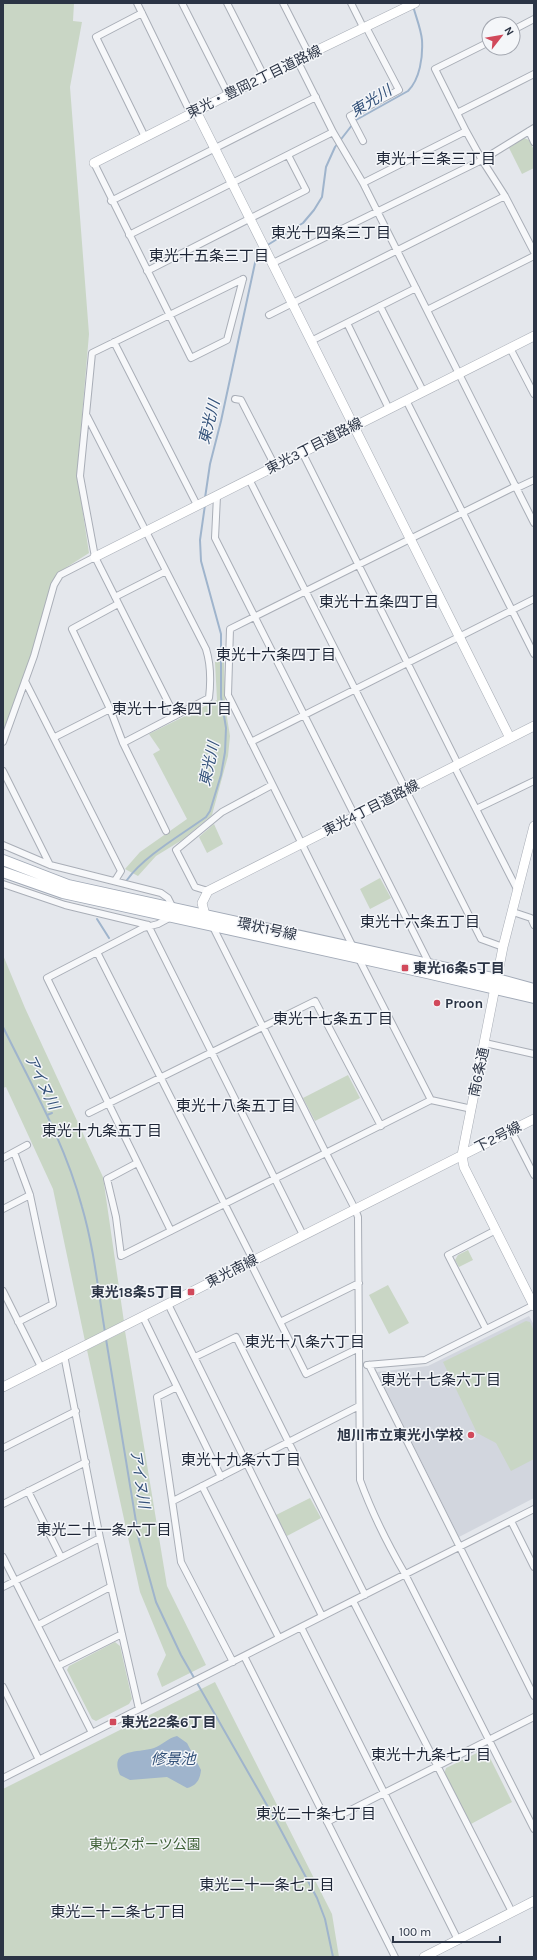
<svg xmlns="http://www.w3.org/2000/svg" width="537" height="1960" font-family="Karla,'Noto Sans JP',sans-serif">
<rect width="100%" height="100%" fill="#e4e7ec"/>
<!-- built -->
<path fill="#d2d6de" d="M 529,1316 L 534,1325 L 534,1498 L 459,1537 L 377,1372 L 428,1366 Z"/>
<!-- green -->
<path fill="#c9d6c5" d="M 3,3 L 74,3 L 73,21 L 82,22 L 70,87 L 89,334 L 77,474 L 89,553 L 56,574 L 23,681 L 3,731 Z
M 524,138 L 529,140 L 534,150 L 534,168 L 522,174 L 509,148 Z
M 215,662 L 224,662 L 225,705 L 230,736 L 228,756 L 212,815 L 182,840 L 156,856 L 138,876 L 125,869 L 140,852 L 187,819 L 153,754 L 160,750 L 149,734 L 217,700 Z
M 214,824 L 223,844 L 207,853 L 199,837 Z
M 380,878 L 391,898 L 370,909 L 360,889 Z
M 3,955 L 25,1008 L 103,1177 L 124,1322 L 85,1341 L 53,1189 L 6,1087 L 3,1088 Z
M 348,1075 L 360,1098 L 315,1121 L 303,1098 Z
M 468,1250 L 473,1260 L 459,1267 L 455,1260 L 458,1255 Z
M 388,1285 L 409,1323 L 389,1334 L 369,1295 Z
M 526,1321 L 530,1322 L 534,1331 L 534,1459 L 511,1471 L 496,1443 L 477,1433 L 443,1362 Z
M 125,1331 L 167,1586 L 206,1665 L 162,1687 L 157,1674 L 166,1655 L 140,1592 L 87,1350 Z
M 310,1498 L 321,1518 L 287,1536 L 276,1515 Z
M 115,1642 L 120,1646 L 132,1699 L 129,1704 L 96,1721 L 92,1719 L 67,1670 L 69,1666 Z
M 215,1682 L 332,1914 L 339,1957 L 3,1957 L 3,1789 Z
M 481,1751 L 487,1752 L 512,1802 L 471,1824 L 444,1774 L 446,1768 Z"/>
<!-- water -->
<path fill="#9fb4cc" d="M 177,1736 L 187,1743 L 201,1770 C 200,1780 196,1786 187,1788 L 167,1777 L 130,1780 L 120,1775 C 108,1748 139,1753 154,1748 C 162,1745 168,1738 177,1736 Z"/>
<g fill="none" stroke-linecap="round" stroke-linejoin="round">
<!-- stream -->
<path stroke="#9fb4cc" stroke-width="2" d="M 266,246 L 303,223 L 314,210 L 322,197 L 326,167 L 335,147 L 356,120 L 408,91 C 420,79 423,57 422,40 C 421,29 416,17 413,6
M 205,498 L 210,464 L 221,421 L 255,263 L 262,248
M 127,880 C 144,856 181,835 206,817 L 210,811 L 221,775 L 225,752 L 226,728 L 221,697 L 221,634 L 201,561 L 200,540 L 205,505
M 97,919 L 109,938
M 3,1027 C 32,1086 65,1143 82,1207 C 94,1248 98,1290 105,1332
M 47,1115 L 52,1113
M 106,1339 L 139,1540 L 156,1602 L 181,1655 L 276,1821 L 317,1898 L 325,1919 L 333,1957"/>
<defs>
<path id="street" d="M 137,3 L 191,114
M 182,3 L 228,94
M 227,3 L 264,76
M 283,3 L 309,54
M 351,3 L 364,29
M 142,13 L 96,37 L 145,137
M 513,30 L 534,19
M 489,42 L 435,69 L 466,131 L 482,160 L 505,196 L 534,252
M 297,60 L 333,132 L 363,183 L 534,523
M 457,113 L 534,74
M 529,131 L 534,142
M 363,141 L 350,116 L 399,90 L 366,27
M 94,163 L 191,358 L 227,340 L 243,279
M 363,183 L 466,131
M 111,201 L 316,97
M 129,235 L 333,132
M 273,263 L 482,160 L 534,128
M 147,271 L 306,190 L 288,155
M 380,306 L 423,391
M 427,310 L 534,256
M 269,315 L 505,196
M 347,323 L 389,409
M 311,341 L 416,288
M 114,342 L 197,505
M 510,348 L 534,394
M 235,399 L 241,400 L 275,466
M 406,400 L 534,654
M 87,416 L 206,649 C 211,665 211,681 209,698 L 123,743
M 302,452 L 458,764
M 249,479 L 481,939 L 503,947
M 517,488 L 534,480
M 217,496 L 215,538 L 430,965
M 115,597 L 166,571
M 118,604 L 72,629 L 110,709 L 123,743 L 166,831
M 25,681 L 121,871 L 116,879 L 117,882
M 175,716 L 95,557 L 80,476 L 92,353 L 243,279
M 55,737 L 110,709
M 3,742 L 34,656 L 54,585 L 60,575 L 95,557
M 251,742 L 534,599
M 454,766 L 518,891
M 3,771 L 50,865
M 476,809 L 534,781
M 3,845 L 50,865 L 161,893 L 168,898 L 173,908
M 3,884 L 65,905 L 148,925
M 208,891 L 195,887 L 176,850 L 222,812 L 272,785
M 513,912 L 531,918 L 534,925
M 148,925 L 303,1235
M 212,925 L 326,1153 L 355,1209 L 358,1217 L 360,1480 C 372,1513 387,1543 405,1574 L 534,1829
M 354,949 L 228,695 L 230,629 L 516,486
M 97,952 L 253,1260
M 358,957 L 431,1100
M 485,1043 L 534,1054
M 89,1113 L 315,1001 L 381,1126
M 511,1130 L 534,1175
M 14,1152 L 30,1195 L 53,1304 L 18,1322
M 3,1158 L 27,1145
M 137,1163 L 107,1179 L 116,1217 L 121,1256 L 431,1100 L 472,1109
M 3,1209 L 30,1195
M 171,1231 L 47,978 L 143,928 L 158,924 L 171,917
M 250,1262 L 306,1374 L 359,1348
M 3,1291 L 41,1367
M 168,1304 L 322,1616
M 143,1317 L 221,1477
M 280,1322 L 359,1283
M 486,1329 L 448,1255 L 496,1230
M 64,1355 L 100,1538 L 139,1709
M 195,1357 L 236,1337 L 365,1595
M 367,1365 L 425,1360 L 534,1305
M 369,1365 L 534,1696
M 177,1387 L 157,1397 L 181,1562 L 233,1662
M 3,1448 L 76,1411
M 202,1486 L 279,1638
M 28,1491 L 61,1557
M 173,1501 L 359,1406
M 3,1504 L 86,1462
M 511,1521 L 534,1567
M 3,1557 L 92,1733
M 3,1587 L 100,1538
M 353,1601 L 512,1912
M 38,1625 L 110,1587
M 301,1627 L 458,1940
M 244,1656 L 395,1957
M 58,1666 L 122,1634
M 3,1687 L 39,1760
M 3,1778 L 534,1509
M 327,1822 L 534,1717"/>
<path id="secondary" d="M 196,111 L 510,738
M 94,163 L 297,60 L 415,3
M 95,557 L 534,336
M 534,826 L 503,947 L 462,1155 L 464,1167 L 534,1306
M 205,915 L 202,903 L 208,891 L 534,726
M 3,1387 L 534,1119
M 424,1957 L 534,1901"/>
<path id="primary" d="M 3,860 L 68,885 L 497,979 L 534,989
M 3,872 L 63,893 L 427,973 L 534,998"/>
</defs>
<!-- street casing -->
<use href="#street" stroke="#a9aeb7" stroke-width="8"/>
<!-- secondary casing -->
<use href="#secondary" stroke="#a9aeb7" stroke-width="10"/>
<!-- primary casing -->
<use href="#primary" stroke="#a3abb8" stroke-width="12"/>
<!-- street -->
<use href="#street" stroke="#f7f8fa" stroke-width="6"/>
<!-- secondary -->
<use href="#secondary" stroke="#fff" stroke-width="9"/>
<!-- primary -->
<use href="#primary" stroke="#fff" stroke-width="10"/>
</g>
<!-- markers -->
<g fill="#d1495b" stroke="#f4f6f9" stroke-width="1.5">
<rect x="401" y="964" width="8" height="8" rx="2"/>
<circle cx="437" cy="1003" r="4"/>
<rect x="187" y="1288" width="8" height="8" rx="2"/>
<circle cx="471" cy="1435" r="4"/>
<rect x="109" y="1718" width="8" height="8" rx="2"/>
</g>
<g text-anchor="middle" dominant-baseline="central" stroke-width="3" stroke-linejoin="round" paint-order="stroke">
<!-- street labels -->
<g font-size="14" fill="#2b3445" stroke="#f4f6f9">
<text transform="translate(254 82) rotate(-26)">東光・豊岡2丁目道路線</text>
<text transform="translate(314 446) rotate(-27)">東光3丁目道路線</text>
<text transform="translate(371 808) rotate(-27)">東光4丁目道路線</text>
<text transform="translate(267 929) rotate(12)">環状1号線</text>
<text transform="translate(479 1072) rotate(-78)">南6条通</text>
<text transform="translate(498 1137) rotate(-27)">下2号線</text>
<text transform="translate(232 1271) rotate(-27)">東光南線</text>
</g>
<!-- poi labels -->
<g font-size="14" font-weight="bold" fill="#2b3445" stroke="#f4f6f9" text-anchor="start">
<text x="413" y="968">東光16条5丁目</text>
<text x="445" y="1003">Proon</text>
<text x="183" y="1292" text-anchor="end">東光18条5丁目</text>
<text x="463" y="1435" text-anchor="end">旭川市立東光小学校</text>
<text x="121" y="1722">東光22条6丁目</text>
</g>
<!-- park labels -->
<g font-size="14" fill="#3f6138" stroke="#f4f6f9">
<text x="145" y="1844">東光スポーツ公園</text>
</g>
<!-- water labels -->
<g font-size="15" font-style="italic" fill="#34527a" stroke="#f4f6f9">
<text transform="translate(371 101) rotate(-32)">東光川</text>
<text transform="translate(209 422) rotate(-76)">東光川</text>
<text transform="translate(209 764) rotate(-78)">東光川</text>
<text transform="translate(42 1082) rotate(64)">アイヌ川</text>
<text transform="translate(140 1479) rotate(81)">アイヌ川</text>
<text x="173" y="1759">修景池</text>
</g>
<!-- neighbourhood labels -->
<g font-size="15" fill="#1d2536" stroke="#f4f6f9">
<text x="436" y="159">東光十三条三丁目</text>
<text x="331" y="233">東光十四条三丁目</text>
<text x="209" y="256">東光十五条三丁目</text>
<text x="379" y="602">東光十五条四丁目</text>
<text x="276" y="655">東光十六条四丁目</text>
<text x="172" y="709">東光十七条四丁目</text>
<text x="420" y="922">東光十六条五丁目</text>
<text x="333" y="1019">東光十七条五丁目</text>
<text x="236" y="1106">東光十八条五丁目</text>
<text x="102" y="1131">東光十九条五丁目</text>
<text x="305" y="1342">東光十八条六丁目</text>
<text x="441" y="1380">東光十七条六丁目</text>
<text x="241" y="1460">東光十九条六丁目</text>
<text x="104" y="1530">東光二十一条六丁目</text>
<text x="431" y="1755">東光十九条七丁目</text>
<text x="316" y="1814">東光二十条七丁目</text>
<text x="267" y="1885">東光二十一条七丁目</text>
<text x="118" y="1912">東光二十二条七丁目</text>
</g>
</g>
<!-- border -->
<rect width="537" height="1960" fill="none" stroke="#2b3445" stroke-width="8"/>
<!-- north arrow -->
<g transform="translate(501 36) rotate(59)"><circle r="19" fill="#f4f6f9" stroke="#a4a8b1"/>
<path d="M0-3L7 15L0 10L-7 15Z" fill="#d1495b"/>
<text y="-6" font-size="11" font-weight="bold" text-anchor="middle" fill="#2b3445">N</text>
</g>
<!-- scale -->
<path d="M393 1936v6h107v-6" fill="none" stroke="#2b3445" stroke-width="2"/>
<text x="399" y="1936" font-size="12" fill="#2b3445" stroke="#f4f6f9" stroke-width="3" paint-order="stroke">100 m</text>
</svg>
